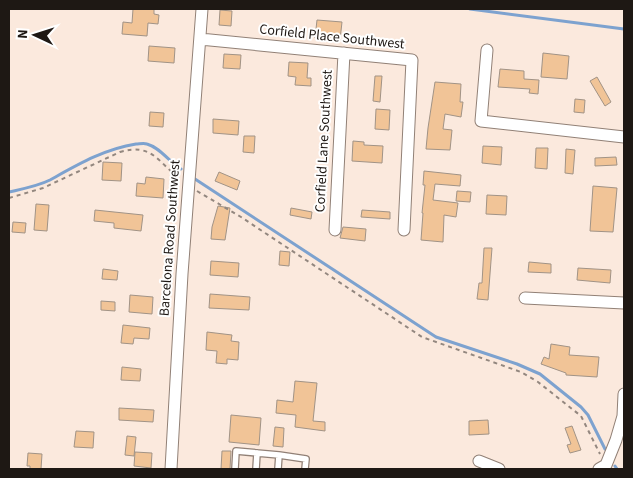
<svg xmlns="http://www.w3.org/2000/svg" width="633" height="478" font-family="'Source Sans 3',sans-serif">
<rect width="100%" height="100%" fill="#fbe9dd"/>
<g fill="none" stroke-linecap="round" stroke-linejoin="round">
<!-- stream -->
<path stroke="#7da2cf" stroke-width="3" d="M 470,9 L 624,29
M 195,179 L 436,337 L 517,364 L 540,374 L 581,407 L 588,415 L 605,449
M 9,192 C 22,189 38,186 50,180 C 77,165 104,149 136,144 C 139,144 144,143 147,144 C 161,148 169,162 181,169
M 615,466 L 617,469"/>
</g>
<!-- building -->
<path fill="#f1c497" stroke="#a19386" d="M 133,9 L 154,9 L 154,14 L 159,15 L 158,24 L 148,23 L 147,36 L 122,34 L 123,22 L 132,23 Z
M 220,10 L 232,11 L 231,26 L 219,25 Z
M 317,20 L 342,22 L 340,40 L 315,38 Z
M 149,46 L 175,48 L 174,63 L 148,61 Z
M 543,53 L 569,56 L 567,79 L 541,77 Z
M 224,54 L 241,55 L 240,69 L 223,68 Z
M 289,62 L 308,63 L 307,78 L 311,78 L 311,86 L 295,85 L 296,77 L 288,76 Z
M 500,69 L 524,71 L 524,79 L 539,80 L 538,94 L 529,93 L 530,89 L 498,87 Z
M 375,76 L 382,76 L 380,102 L 373,101 Z
M 597,77 L 611,102 L 605,106 L 590,81 Z
M 435,82 L 461,84 L 460,102 L 463,102 L 461,117 L 445,114 L 443,129 L 452,130 L 450,150 L 426,149 L 428,128 Z
M 575,99 L 585,100 L 584,113 L 574,112 Z
M 376,109 L 390,110 L 389,130 L 375,129 Z
M 150,112 L 164,113 L 163,127 L 149,126 Z
M 213,119 L 239,121 L 238,135 L 213,133 Z
M 244,136 L 255,136 L 254,153 L 243,152 Z
M 353,141 L 364,142 L 364,145 L 383,146 L 382,163 L 352,161 Z
M 483,146 L 502,147 L 501,165 L 482,163 Z
M 536,148 L 548,148 L 547,169 L 535,168 Z
M 566,149 L 575,150 L 573,174 L 565,173 Z
M 616,157 L 617,165 L 595,166 L 595,158 Z
M 103,162 L 122,163 L 121,181 L 102,180 Z
M 424,171 L 461,175 L 460,186 L 435,184 L 433,200 L 458,203 L 456,217 L 444,215 L 443,242 L 421,240 L 423,213 L 422,213 L 425,185 L 423,185 Z
M 219,172 L 240,181 L 237,190 L 215,181 Z
M 146,177 L 164,179 L 163,198 L 136,196 L 137,183 L 145,184 Z
M 593,186 L 617,188 L 613,232 L 590,231 Z
M 457,191 L 471,192 L 470,202 L 456,201 Z
M 487,195 L 507,196 L 506,215 L 486,214 Z
M 36,204 L 49,205 L 47,231 L 34,230 Z
M 218,206 L 230,208 L 225,240 L 211,239 L 212,227 Z
M 291,208 L 312,212 L 311,219 L 290,215 Z
M 95,210 L 143,215 L 141,231 L 114,228 L 114,223 L 94,221 Z
M 362,210 L 390,212 L 390,219 L 361,217 Z
M 13,222 L 26,223 L 25,233 L 12,232 Z
M 343,227 L 366,229 L 365,241 L 340,238 Z
M 484,248 L 492,248 L 488,300 L 477,299 L 479,283 L 482,283 Z
M 280,251 L 290,252 L 289,266 L 279,265 Z
M 211,261 L 239,263 L 238,277 L 210,275 Z
M 529,262 L 551,264 L 551,273 L 528,272 Z
M 578,268 L 611,270 L 610,283 L 577,280 Z
M 103,269 L 118,271 L 117,280 L 102,279 Z
M 210,294 L 250,297 L 249,310 L 209,308 Z
M 130,295 L 153,297 L 152,314 L 129,312 Z
M 101,301 L 115,302 L 115,311 L 101,310 Z
M 123,325 L 150,328 L 149,339 L 134,338 L 133,344 L 121,343 Z
M 207,332 L 232,335 L 231,341 L 239,342 L 238,360 L 227,359 L 227,364 L 216,363 L 217,351 L 206,350 Z
M 551,344 L 570,347 L 569,355 L 599,357 L 597,377 L 566,375 L 566,373 L 541,364 L 544,357 L 549,359 Z
M 122,367 L 141,369 L 140,381 L 121,380 Z
M 295,381 L 317,383 L 313,421 L 325,422 L 325,431 L 295,427 L 296,415 L 276,413 L 277,400 L 293,402 Z
M 119,408 L 154,410 L 153,422 L 119,420 Z
M 231,415 L 261,418 L 259,445 L 229,442 Z
M 488,420 L 489,434 L 469,435 L 469,421 Z
M 572,426 L 581,450 L 570,453 L 567,445 L 571,444 L 565,428 Z
M 275,427 L 284,428 L 283,447 L 273,446 Z
M 76,431 L 94,432 L 93,448 L 74,447 Z
M 127,436 L 136,437 L 134,456 L 125,455 Z
M 222,451 L 231,451 L 230,469 L 221,469 Z
M 135,452 L 152,453 L 151,468 L 134,466 Z
M 28,453 L 42,454 L 41,469 L 30,469 L 30,466 L 27,466 Z"/>
<g fill="none" stroke-linecap="round" stroke-linejoin="round">
<defs>
<path id="service" d="M 235,469 L 236,451 L 279,455 L 306,459 L 305,469
M 256,469 L 257,453
M 278,469 L 279,455"/>
<path id="minor" d="M 200,39 L 412,60 L 404,230
M 487,50 L 481,121 L 624,137
M 335,230 L 344,53
M 525,298 L 624,303
M 479,461 L 499,469
M 171,469 L 182,274 L 202,9
M 599,469 L 606,465 L 616,440 L 623,416 L 624,394"/>
</defs>
<!-- service casing -->
<use href="#service" stroke="#918076" stroke-width="8"/>
<!-- minor casing -->
<use href="#minor" stroke="#918076" stroke-width="13"/>
<!-- path -->
<path stroke="#93877f" stroke-width="2" stroke-dasharray="4 4" stroke-linecap="butt" d="M 197,191 L 241,217 L 422,337 L 521,372 L 538,382 L 581,416 L 600,454
M 9,198 L 43,188 L 120,152 C 152,143 157,161 179,178"/>
<!-- service -->
<use href="#service" stroke="#fff" stroke-width="5.5"/>
<!-- minor -->
<use href="#minor" stroke="#fff" stroke-width="11"/>
</g>
<g text-anchor="middle" dominant-baseline="central" stroke-width="4" stroke-linejoin="round" paint-order="stroke">
<!-- street labels -->
<g font-size="14" fill="#1e1814" stroke="#fff">
<text transform="translate(332 37) rotate(6)">Corfield Place Southwest</text>
<text transform="translate(324 141) rotate(-87)">Corfield Lane Southwest</text>
<text transform="translate(170 238) rotate(-86)">Barcelona Road Southwest</text>
</g>
</g>
<!-- border -->
<rect width="633" height="478" fill="none" stroke="#1e1814" stroke-width="20"/>
<!-- north arrow -->
<g transform="translate(35 35) rotate(274)" stroke="#ffffff" stroke-width="4" paint-order="stroke">
<path d="M0-4L9 19L0 12L-9 19Z" fill="#1e1814"/>
<text y="-8" font-size="14" font-weight="bold" text-anchor="middle" fill="#1e1814">N</text>
</g>
</svg>
